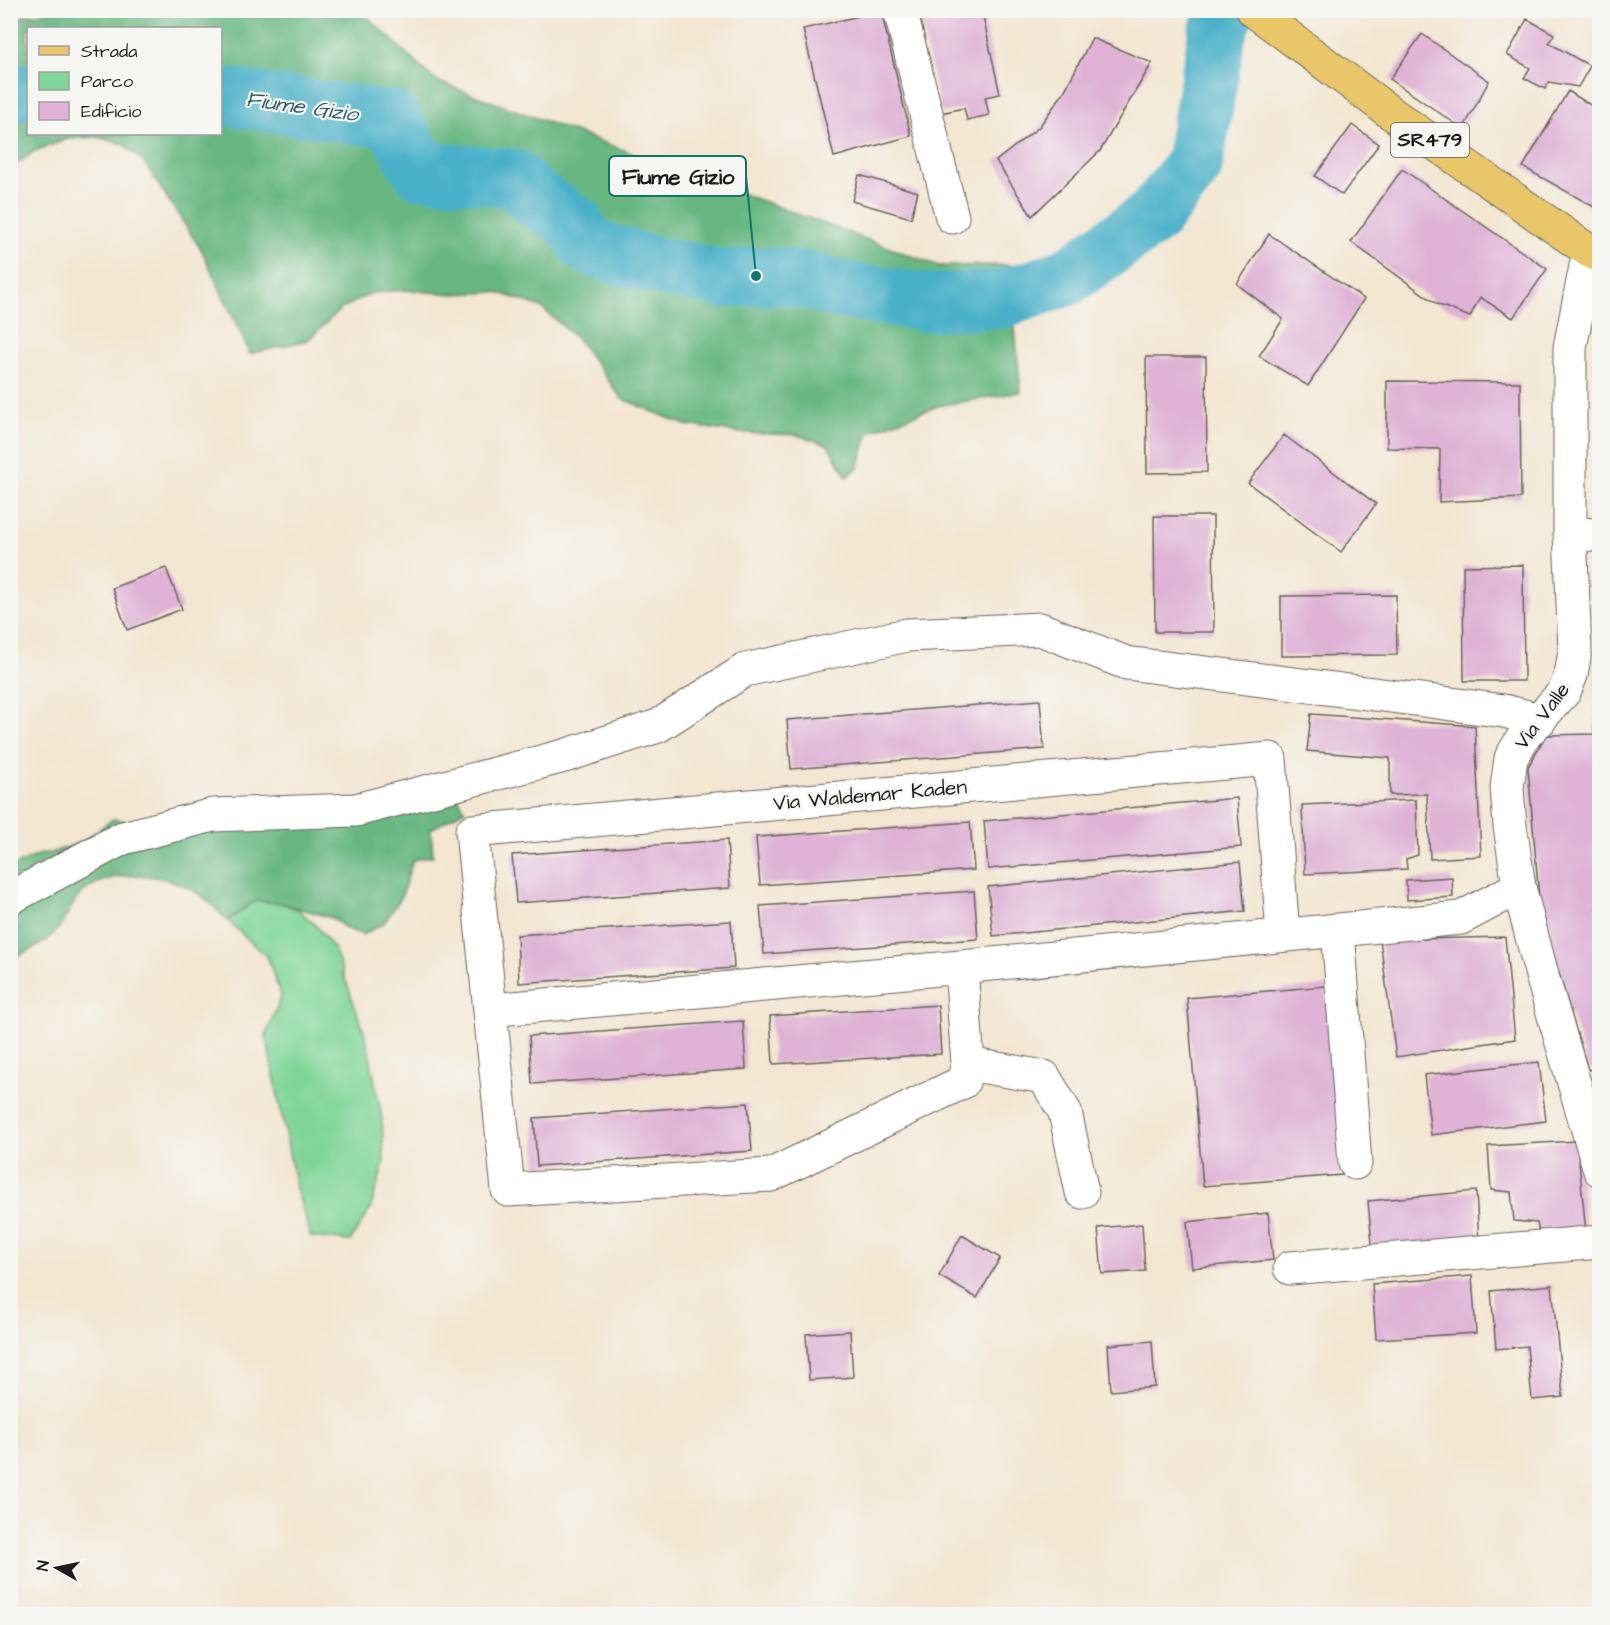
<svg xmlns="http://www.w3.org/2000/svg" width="1610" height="1625" font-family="'Architects Daughter',sans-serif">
<rect width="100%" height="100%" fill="#f6f6f2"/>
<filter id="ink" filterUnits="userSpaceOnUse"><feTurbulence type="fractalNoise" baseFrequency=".0167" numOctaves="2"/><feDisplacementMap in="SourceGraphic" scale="12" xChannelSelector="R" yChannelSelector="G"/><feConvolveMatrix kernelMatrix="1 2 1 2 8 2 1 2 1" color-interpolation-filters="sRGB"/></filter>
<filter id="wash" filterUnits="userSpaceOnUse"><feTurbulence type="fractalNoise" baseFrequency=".008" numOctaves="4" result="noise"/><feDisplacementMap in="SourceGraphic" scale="24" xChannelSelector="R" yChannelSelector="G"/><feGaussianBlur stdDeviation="1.35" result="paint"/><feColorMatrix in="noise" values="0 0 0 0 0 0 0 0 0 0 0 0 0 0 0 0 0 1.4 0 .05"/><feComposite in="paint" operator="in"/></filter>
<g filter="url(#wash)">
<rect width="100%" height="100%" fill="#f3e6d1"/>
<!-- green -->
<path fill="#80d699" stroke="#4e795a" stroke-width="1.5" d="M 255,901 L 281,903 L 299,910 L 318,928 L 334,948 L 366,1037 L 382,1118 L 384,1163 L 370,1210 L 350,1241 L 311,1237 L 296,1188 L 266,1035 L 281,997 L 268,958 L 228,921 Z"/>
<!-- forest -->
<path fill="#68b781" stroke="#426a4e" stroke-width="1.5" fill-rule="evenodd" d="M 55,11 L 361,11 L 436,81 L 939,266 L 1009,265 L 1021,392 L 938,406 L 869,432 L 858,468 L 847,477 L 828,445 L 797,435 L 741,433 L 685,425 L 622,399 L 579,341 L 541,307 L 497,292 L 453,294 L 404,290 L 372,293 L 341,309 L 308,340 L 250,354 L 202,251 L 143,161 L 123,144 L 96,137 L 68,139 L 35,151 L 11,168 L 11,18 ZM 28,28 L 220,28 L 220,134 L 28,134 Z
M 454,790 L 465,810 L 431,829 L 433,856 L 413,860 L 401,898 L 384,923 L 363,935 L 347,929 L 332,918 L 281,903 L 255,901 L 228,921 C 218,912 209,899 197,893 C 164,873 111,866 80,895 C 71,904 65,920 57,930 C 46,944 26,952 11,959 L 11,867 L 43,853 L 50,853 L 80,843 L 113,819 L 133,822 Z"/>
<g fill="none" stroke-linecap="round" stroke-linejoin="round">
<!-- river -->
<path stroke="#4ab1c9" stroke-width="58" d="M 10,95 L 28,92
M 220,96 L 393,120 L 421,170 L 513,178 L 534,197 L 574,223 L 586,244 L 602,251 L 655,265 L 724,279 L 756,276 L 792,277 L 843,290 L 929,303 L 1003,299 L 1067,277 L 1153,217 L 1194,165 L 1217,34 L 1226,10"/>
</g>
<g id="blocks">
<!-- building -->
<path fill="#dfb2d6" d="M 918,10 L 964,10 L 966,15 L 982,12 L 1000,94 L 985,97 L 989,115 L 967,120 L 964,108 L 941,113 Z
M 881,11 L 911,136 L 834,157 L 803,29 Z
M 1527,19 L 1554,34 L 1549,43 L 1590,66 L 1578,87 L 1549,82 L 1545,89 L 1524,78 L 1530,68 L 1507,55 Z
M 1422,34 L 1489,81 L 1463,129 L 1390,79 Z
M 1092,38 L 1152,63 L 1100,151 L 1032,216 L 996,161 L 1039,127 L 1064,92 Z
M 1568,91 L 1600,111 L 1600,196 L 1594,207 L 1523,167 Z
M 1352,125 L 1379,144 L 1342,195 L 1315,176 Z
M 1402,169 L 1547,269 L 1513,318 L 1480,297 L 1470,317 L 1437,304 L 1351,242 Z
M 859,175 L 918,192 L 911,218 L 852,201 Z
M 1269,234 L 1364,299 L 1308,386 L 1259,356 L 1283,319 L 1237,284 Z
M 1146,357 L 1206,357 L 1207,472 L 1147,473 Z
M 1387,381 L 1520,382 L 1521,498 L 1439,502 L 1440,449 L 1387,448 Z
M 1598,382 L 1600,382 L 1600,398 L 1596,397 Z
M 1284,435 L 1376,504 L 1341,552 L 1248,483 Z
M 1154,516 L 1213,516 L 1214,632 L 1155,632 Z
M 1523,565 L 1524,681 L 1464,681 L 1463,566 Z
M 166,568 L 182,609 L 127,630 L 112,588 Z
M 1396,595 L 1397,655 L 1281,656 L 1281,596 Z
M 1598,616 L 1600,616 L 1600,907 L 1596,908 L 1600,919 L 1600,1067 L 1588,1070 L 1540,910 L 1528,767 L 1546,735 L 1594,734 Z
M 1040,700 L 1044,749 L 791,769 L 787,720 Z
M 1311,714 L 1475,726 L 1481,856 L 1430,859 L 1427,794 L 1390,795 L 1390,758 L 1307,751 Z
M 1237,798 L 1241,847 L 988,869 L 984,821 Z
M 1416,800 L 1418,855 L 1406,859 L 1407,869 L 1305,874 L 1302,805 Z
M 970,822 L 974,870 L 760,885 L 756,837 Z
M 727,840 L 730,888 L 516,903 L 512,855 Z
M 1240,862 L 1245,911 L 993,936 L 988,887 Z
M 1452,877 L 1453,897 L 1407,900 L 1406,880 Z
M 974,891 L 978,939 L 764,954 L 760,906 Z
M 731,921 L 734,968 L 519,983 L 517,935 Z
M 1505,937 L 1515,1039 L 1396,1057 L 1380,940 Z
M 1326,986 L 1342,1175 L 1203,1186 L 1187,998 Z
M 938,1005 L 941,1054 L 773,1064 L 770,1016 Z
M 743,1021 L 746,1069 L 532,1084 L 529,1036 Z
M 1539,1062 L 1546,1121 L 1431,1135 L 1424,1075 Z
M 748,1103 L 752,1151 L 537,1166 L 534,1118 Z
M 1577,1141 L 1586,1233 L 1540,1238 L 1537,1223 L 1514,1221 L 1511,1192 L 1491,1190 L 1488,1146 Z
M 1476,1191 L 1479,1243 L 1373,1254 L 1368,1201 Z
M 1268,1213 L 1273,1260 L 1192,1268 L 1187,1222 Z
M 1142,1224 L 1145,1271 L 1102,1274 L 1098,1228 Z
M 962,1235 L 1000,1258 L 977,1298 L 939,1276 Z
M 1472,1276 L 1476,1333 L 1376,1339 L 1372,1284 Z
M 1552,1285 L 1563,1397 L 1532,1400 L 1527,1346 L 1496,1349 L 1491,1291 Z
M 850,1331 L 853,1377 L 809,1380 L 806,1334 Z
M 1152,1341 L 1155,1387 L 1111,1391 L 1108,1345 Z"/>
</g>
</g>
<g filter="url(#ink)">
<use href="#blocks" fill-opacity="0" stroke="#67635b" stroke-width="1.5"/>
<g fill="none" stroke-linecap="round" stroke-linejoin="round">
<defs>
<path id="minor" d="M 900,10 L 952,217
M 1589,251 L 1570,347 L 1570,532 L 1575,651 L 1571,675 L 1564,692 L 1524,736 L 1511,758 L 1507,788 L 1510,826 L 1519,887 L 1543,979 L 1600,1170
M 1570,532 L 1600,536
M 10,898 L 123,838 L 213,815 L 356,810 L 564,756 L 658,726 L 745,670 L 907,635 L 1040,629 L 1126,663 L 1422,700 L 1504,711 L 1540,720
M 1338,930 L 1355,1163
M 961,967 L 968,1064 L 963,1082 L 771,1175 L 508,1190 L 472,831 L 1270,759 L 1283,935
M 490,1010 L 961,967 L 1461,918 L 1519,887
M 968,1064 L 1044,1077 L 1065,1112 L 1082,1192
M 1290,1268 L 1600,1242"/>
<path id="major" d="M 1253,10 L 1391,113 L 1589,251 L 1600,256"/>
</defs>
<!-- minor casing -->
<use href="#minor" stroke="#67635b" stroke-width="35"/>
<!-- major casing -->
<use href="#major" stroke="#67635b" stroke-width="35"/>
<!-- minor -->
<use href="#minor" stroke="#fff" stroke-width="33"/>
<!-- major -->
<use href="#major" stroke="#e9c769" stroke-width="33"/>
</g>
</g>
<g text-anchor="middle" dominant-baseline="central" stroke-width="4.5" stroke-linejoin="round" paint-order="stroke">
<!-- shield labels -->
<rect fill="#f6f6f2" stroke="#5d5d5c" stroke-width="1.5" x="1391" y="123" width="78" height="34" rx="4.5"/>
<g font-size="20" font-weight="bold" fill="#1c1c1c">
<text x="1430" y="140">SR479</text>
</g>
<!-- street labels -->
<g font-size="21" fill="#1c1c1c" stroke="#f6f6f2">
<text transform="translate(1542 716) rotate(-53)">Via Valle</text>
<text transform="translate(870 795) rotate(-5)">Via Waldemar Kaden</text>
</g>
<!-- water labels -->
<g font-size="22" font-style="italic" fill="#315f6a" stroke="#f6f6f2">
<text transform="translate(302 107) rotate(8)">Fiume Gizio</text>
</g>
</g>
<!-- callouts -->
<path fill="none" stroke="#0f766e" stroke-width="2" d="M756 276L746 176"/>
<circle fill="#0f766e" stroke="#f6f6f2" stroke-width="2" cx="756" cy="276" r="6"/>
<rect fill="#f6f6f2" stroke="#0f766e" stroke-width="2" x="609" y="156" width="137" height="40" rx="6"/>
<g font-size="22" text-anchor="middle" font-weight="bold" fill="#1c1c1c">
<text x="678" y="184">Fiume Gizio</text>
</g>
<!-- margin -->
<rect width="1610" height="1625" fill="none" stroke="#f6f6f2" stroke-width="36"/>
<!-- legend -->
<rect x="27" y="27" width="195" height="108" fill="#f6f6f2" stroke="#9f9f9c" stroke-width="1.5"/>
<rect x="39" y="46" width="30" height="9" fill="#e9c769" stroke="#9f9f9c" stroke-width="1.5"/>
<text x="81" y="57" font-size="18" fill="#1c1c1c">Strada</text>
<rect x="39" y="72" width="30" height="18" fill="#80d699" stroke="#9f9f9c" stroke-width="1.5"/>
<text x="81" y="87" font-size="18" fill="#1c1c1c">Parco</text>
<rect x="39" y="102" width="30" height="18" fill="#dfb2d6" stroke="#9f9f9c" stroke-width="1.5"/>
<text x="81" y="117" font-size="18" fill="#1c1c1c">Edificio</text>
<!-- north arrow -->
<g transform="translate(57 1568) rotate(279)" stroke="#f6f6f2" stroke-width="4.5" paint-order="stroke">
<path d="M0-4.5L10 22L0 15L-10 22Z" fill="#1c1c1c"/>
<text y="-9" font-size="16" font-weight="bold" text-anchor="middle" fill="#1c1c1c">N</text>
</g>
</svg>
